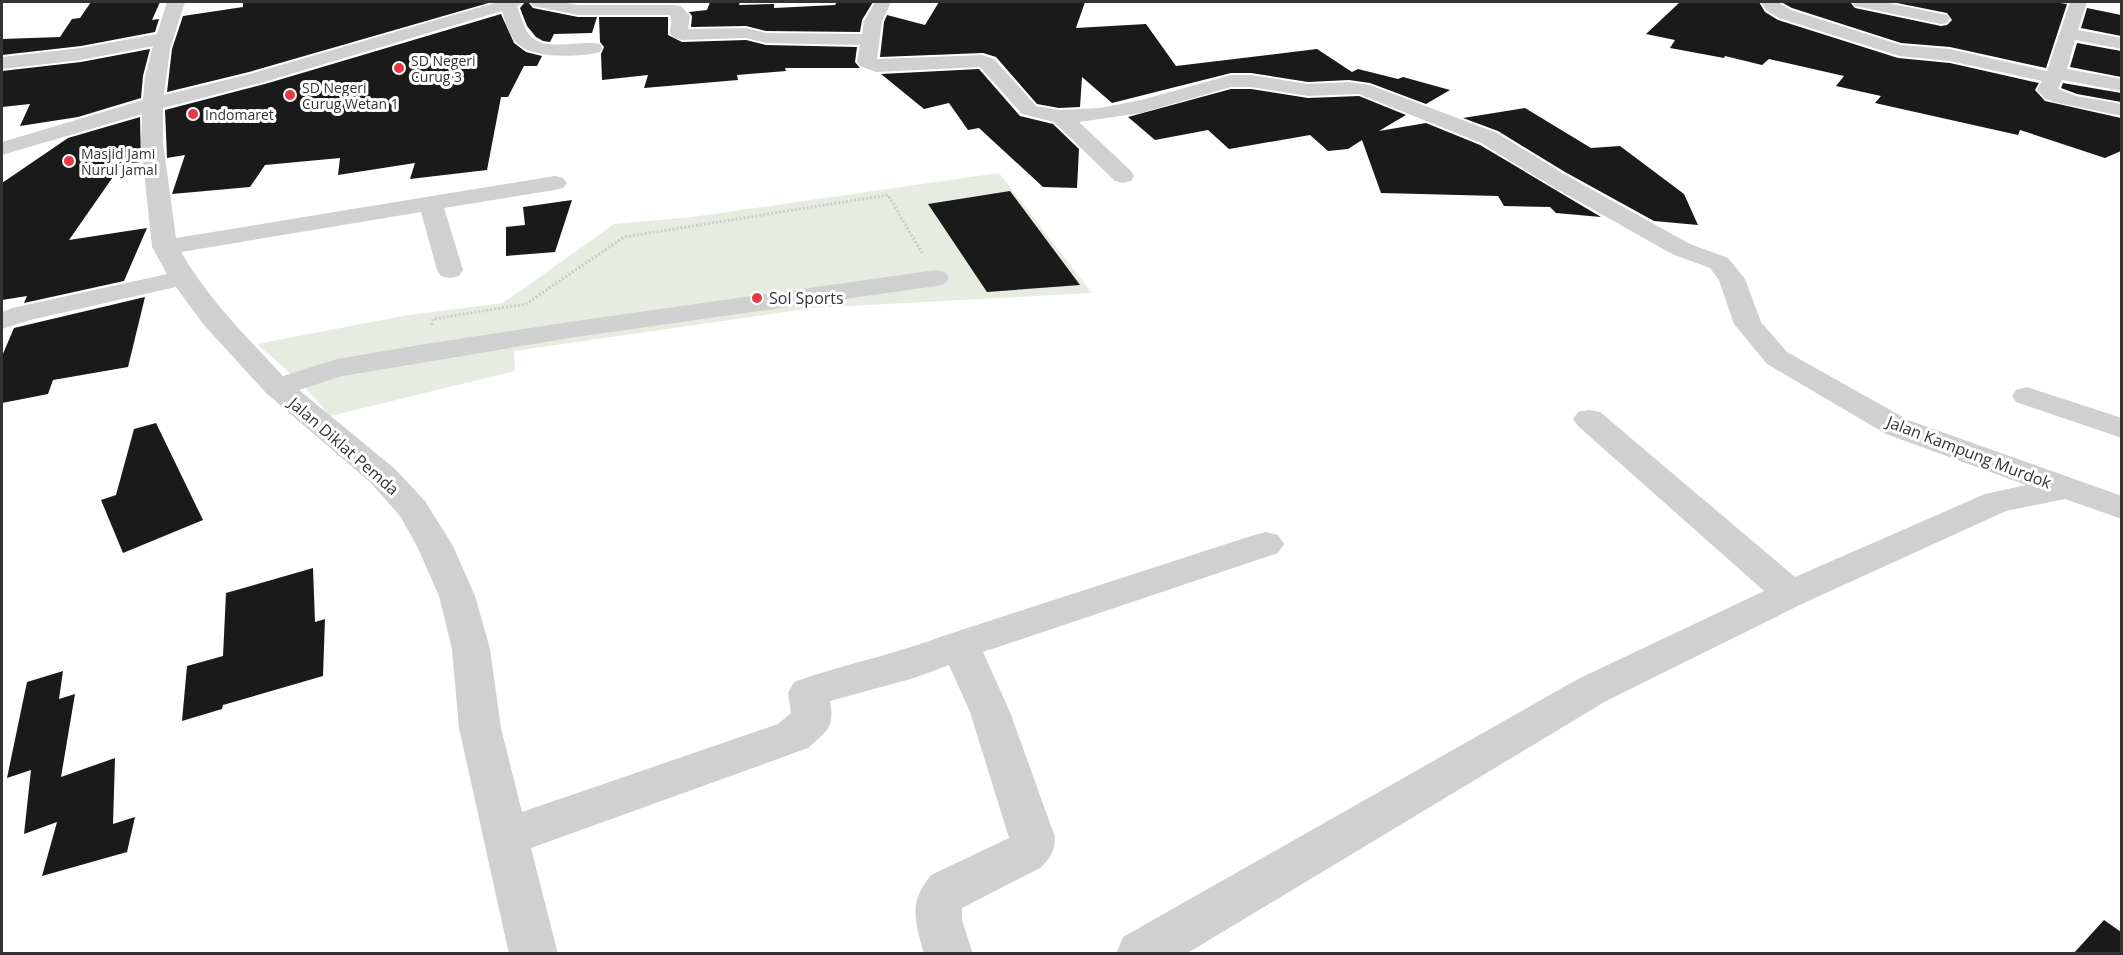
<svg xmlns="http://www.w3.org/2000/svg" width="2123" height="955" font-family="'Open Sans',sans-serif">
<rect width="100%" height="100%" fill="#fff"/>
<!-- green -->
<path fill="#e6ecdf" d="M 999,173 L 1092,293 L 812,308 L 514,351 L 515,371 L 330,416 L 303,385 L 257,344 L 408,315 L 503,303 L 614,224 L 692,217 Z"/>
<!-- building -->
<path fill="#1a1a1a" d="M 91,2 L 160,2 L 152,20 L 159,19 L 155,32 L 81,46 L 2,55 L 2,39 L 60,37 L 72,19 L 80,18 Z
M 243,2 L 492,2 L 249,72 L 167,92 L 172,49 L 183,16 L 243,7 Z
M 525,2 L 528,2 L 533,8 L 578,17 L 597,17 L 592,33 L 554,34 L 550,42 L 543,41 L 536,37 L 527,26 L 520,8 Z
M 710,2 L 740,2 L 739,5 L 774,4 L 774,8 L 835,5 L 837,2 L 873,2 L 862,20 L 860,32 L 766,31 L 746,26 L 691,27 L 692,16 L 689,12 L 707,10 Z
M 939,2 L 1085,2 L 1076,28 L 1146,24 L 1176,66 L 1317,49 L 1352,72 L 1358,69 L 1398,79 L 1403,77 L 1450,90 L 1426,104 L 1370,83 L 1349,80 L 1308,82 L 1251,73 L 1231,73 L 1112,103 L 1082,77 L 1080,107 L 1059,108 L 1037,104 L 996,57 L 983,53 L 880,57 L 884,22 L 887,15 L 925,25 Z
M 1680,2 L 1759,2 L 1765,12 L 1778,20 L 1898,58 L 1950,63 L 2039,83 L 2035,90 L 2045,101 L 2121,118 L 2121,151 L 2105,158 L 2020,130 L 2018,135 L 1875,103 L 1881,96 L 1836,86 L 1844,76 L 1769,59 L 1762,65 L 1725,56 L 1724,58 L 1670,48 L 1675,40 L 1646,34 Z
M 1781,2 L 1850,2 L 1855,8 L 1941,26 L 1947,25 L 1952,20 L 1947,13 L 1892,2 L 2053,2 L 2067,4 L 2046,68 L 1950,47 L 1901,43 L 1792,8 Z
M 2087,8 L 2121,15 L 2121,36 L 2081,28 Z
M 501,14 L 514,43 L 526,52 L 542,56 L 537,66 L 524,66 L 508,97 L 501,97 L 487,170 L 410,179 L 415,163 L 338,175 L 340,158 L 265,165 L 250,187 L 172,194 L 185,155 L 167,158 L 165,110 L 265,84 Z
M 599,17 L 668,17 L 668,35 L 682,42 L 746,40 L 766,45 L 857,47 L 855,62 L 860,68 L 785,68 L 786,71 L 737,75 L 738,80 L 644,88 L 648,75 L 602,80 L 601,54 L 604,47 L 600,42 Z
M 2077,43 L 2121,51 L 2121,77 L 2070,67 Z
M 150,49 L 143,76 L 141,98 L 78,117 L 20,126 L 30,104 L 2,107 L 2,71 L 81,62 Z
M 979,69 L 1020,116 L 1053,124 L 1079,149 L 1077,188 L 1043,187 L 979,128 L 968,130 L 949,103 L 924,109 L 881,74 Z
M 2063,83 L 2121,93 L 2121,102 L 2077,94 L 2061,88 Z
M 1231,89 L 1251,89 L 1308,98 L 1359,96 L 1406,115 L 1379,131 L 1426,123 L 1480,145 L 1601,217 L 1556,213 L 1550,207 L 1504,206 L 1498,196 L 1381,193 L 1362,140 L 1348,149 L 1328,151 L 1310,135 L 1229,149 L 1208,130 L 1155,140 L 1128,117 Z
M 1525,108 L 1591,148 L 1620,146 L 1684,194 L 1698,225 L 1654,221 L 1565,172 L 1498,131 L 1463,118 Z
M 140,117 L 141,162 L 122,164 L 69,240 L 147,228 L 124,281 L 24,303 L 27,296 L 2,300 L 2,183 L 68,138 Z
M 1010,191 L 1080,285 L 987,292 L 928,204 Z
M 572,200 L 555,252 L 506,256 L 506,227 L 525,225 L 523,207 Z
M 145,297 L 128,367 L 53,380 L 48,394 L 2,403 L 2,356 L 14,328 Z
M 156,423 L 203,520 L 123,553 L 101,500 L 116,495 L 134,429 Z
M 313,568 L 315,622 L 325,619 L 323,676 L 223,705 L 222,709 L 182,721 L 187,666 L 223,656 L 226,593 Z
M 63,671 L 59,699 L 75,694 L 61,777 L 115,758 L 113,824 L 135,817 L 127,852 L 42,876 L 57,822 L 24,834 L 31,770 L 7,778 L 27,682 Z
M 2104,920 L 2121,932 L 2121,954 L 2073,954 Z"/>
<g fill="none" stroke-linecap="round" stroke-linejoin="round">
<!-- path -->
<path stroke="#cdcdcd" stroke-width="3" stroke-dasharray="2 2" stroke-linecap="butt" d="M 432,325 L 433,319 L 526,304 L 624,237 L 888,195 L 922,253"/>
<!-- minor -->
<path fill="#d0d0d0" fill-rule="evenodd" d="M 167,2 L 185,2 L 170,49 L 164,95 L 250,74 L 498,2 L 523,2 L 517,7 C 521,15 523,25 528,33 C 542,54 579,39 600,44 L 602,48 L 600,52 C 580,57 536,59 519,45 C 509,37 506,23 502,11 L 264,82 L 163,108 L 163,142 L 176,238 L 555,176 L 563,178 L 567,183 L 563,188 L 555,190 L 444,208 L 463,270 L 459,276 L 450,278 L 441,276 L 437,270 L 421,212 L 181,252 C 208,299 246,336 283,376 L 337,359 L 426,344 L 569,322 L 936,270 L 945,272 L 949,278 L 945,284 L 936,286 L 569,338 L 426,362 L 342,376 L 299,390 L 395,469 L 425,501 L 453,546 L 475,596 L 490,649 L 501,728 L 522,812 L 778,724 L 791,713 L 788,693 L 794,682 C 844,664 896,654 946,635 L 1254,535 L 1266,532 L 1278,535 L 1284,544 L 1278,553 L 983,652 L 1010,712 L 1055,837 C 1055,851 1050,859 1040,868 L 962,908 L 962,920 L 973,954 L 924,954 C 915,921 908,903 931,875 L 1009,838 L 970,712 L 949,665 L 914,678 L 830,701 C 835,728 827,731 808,748 L 531,848 L 558,954 L 509,954 L 459,728 L 452,649 L 439,596 L 417,546 L 400,516 L 371,483 L 266,393 L 204,325 L 176,287 L 30,320 L 2,329 L 2,312 L 12,308 L 167,274 L 152,247 L 141,142 L 142,114 L 2,155 L 2,142 L 143,100 L 145,76 L 153,46 L 81,60 L 2,69 L 2,57 L 81,48 L 157,34 Z
M 530,2 L 562,2 L 578,5 L 675,5 L 681,6 L 690,16 L 688,29 L 746,28 L 766,33 L 862,34 L 864,21 L 875,2 L 891,2 L 882,21 L 877,59 L 982,55 L 994,59 L 1036,106 L 1059,110 L 1100,108 L 1141,100 L 1231,75 L 1251,75 L 1308,84 L 1349,82 L 1370,85 L 1497,133 L 1564,174 L 1690,244 L 1728,258 L 1745,279 L 1761,322 L 1787,352 L 1908,420 L 2122,496 L 2122,519 L 2065,499 L 2006,511 L 1804,603 L 1606,701 L 1186,954 L 1116,954 L 1123,937 L 1578,679 L 1764,591 L 1578,426 L 1573,419 L 1578,412 L 1589,410 L 1600,412 L 1795,577 L 1985,494 L 2026,485 L 1886,434 L 1767,364 L 1734,324 L 1719,280 L 1710,268 L 1672,254 L 1548,184 L 1481,143 L 1359,94 L 1308,96 L 1251,87 L 1231,87 L 1141,113 L 1079,122 L 1131,171 L 1134,176 L 1131,181 L 1123,183 L 1115,181 L 1054,122 L 1022,114 L 980,67 L 876,72 L 860,66 L 857,62 L 860,45 L 766,43 L 746,38 L 682,40 C 661,35 675,29 670,15 L 578,15 L 533,6 Z
M 1761,2 L 1778,2 L 1791,10 L 1901,45 L 1950,49 L 2047,71 L 2070,2 L 2087,2 L 2078,30 L 2122,38 L 2122,49 L 2075,40 L 2067,69 L 2122,79 L 2122,91 L 2062,80 L 2058,89 L 2076,96 L 2122,104 L 2122,116 L 2054,102 L 2046,99 L 2037,90 L 2042,81 L 1950,61 L 1899,56 L 1779,18 L 1766,10 Z
M 1852,2 L 1883,2 L 1947,15 L 1950,19 L 1947,23 L 1941,24 L 1855,6 Z
M 2027,387 L 2122,418 L 2122,438 L 2016,402 L 2012,396 L 2016,390 Z"/>
</g>
<!-- markers -->
<g fill="#e63946" stroke="#fff" stroke-width="2">
<circle cx="399" cy="68" r="6"/>
<circle cx="290" cy="95" r="6"/>
<circle cx="193" cy="114" r="6"/>
<circle cx="69" cy="161" r="6"/>
<circle cx="757" cy="298" r="6"/>
</g>
<g text-anchor="middle" dominant-baseline="central" stroke-width="6" stroke-linejoin="round" paint-order="stroke">
<!-- far-poi labels -->
<g font-size="14" fill="#333" stroke="#fff" text-anchor="start">
<text x="411" y="60">SD Negeri<tspan x="411" dy="16">Curug 3</tspan></text>
<text x="302" y="87">SD Negeri<tspan x="302" dy="16">Curug Wetan 1</tspan></text>
<text x="205" y="114">Indomaret</text>
<text x="81" y="153">Masjid Jami<tspan x="81" dy="16">Nurul Jamal</tspan></text>
</g>
<!-- poi labels -->
<g font-size="16" fill="#333" stroke="#fff" text-anchor="start">
<text x="769" y="298">Sol Sports</text>
</g>
<!-- street labels -->
<g font-size="16" fill="#333" stroke="#fff">
<text transform="translate(344 446) rotate(41)">Jalan Diklat Pemda</text>
<text transform="translate(1969 452) rotate(21)">Jalan Kampung Murdok</text>
</g>
</g>
<!-- border -->
<rect width="2123" height="955" fill="none" stroke="#333333" stroke-width="6"/>
</svg>
